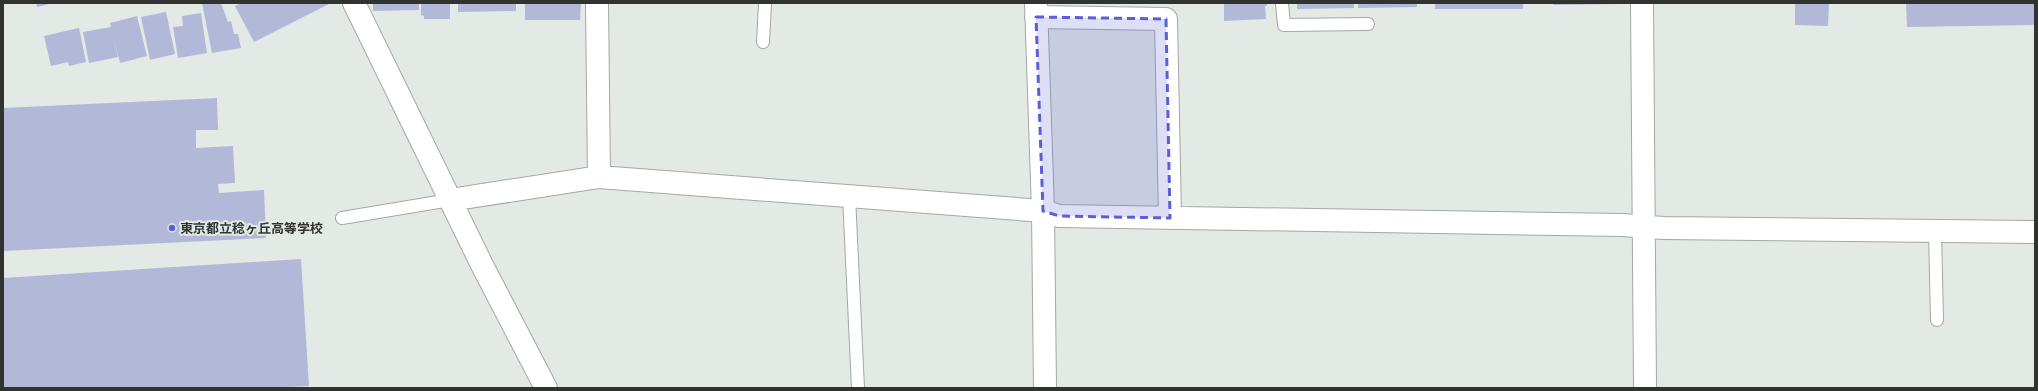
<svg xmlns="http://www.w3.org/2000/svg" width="2038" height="391" font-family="'Roboto Condensed','Noto Sans JP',sans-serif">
<rect width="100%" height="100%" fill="#e3e9e4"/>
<!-- building -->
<path fill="#b2b8d7" d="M 36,3 L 49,3 L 49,4 L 37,7 Z
M 202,3 L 221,3 L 228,22 L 231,21 L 234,34 L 238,34 L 241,48 L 212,53 Z
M 241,3 L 331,3 L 254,42 L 235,6 Z
M 373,3 L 419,3 L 419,10 L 373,11 Z
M 421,3 L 450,3 L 450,19 L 424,19 L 424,16 L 421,15 Z
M 458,3 L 516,3 L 516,11 L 458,12 Z
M 525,3 L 581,3 L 580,20 L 525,20 Z
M 1224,3 L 1267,3 L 1267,6 L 1265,6 L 1266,19 L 1224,21 Z
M 1297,3 L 1354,3 L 1354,8 L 1297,9 Z
M 1358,3 L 1417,3 L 1417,7 L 1358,8 Z
M 1435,3 L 1523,3 L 1523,9 L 1435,9 Z
M 1553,3 L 1617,3 L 1617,4 L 1553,5 Z
M 1795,3 L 1829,3 L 1828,26 L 1795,25 Z
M 1906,3 L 2035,3 L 2035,25 L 1907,27 Z
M 166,12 L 175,54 L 150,60 L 141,17 Z
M 201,13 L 207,53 L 178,58 L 173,27 L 183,26 L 182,16 Z
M 137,16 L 147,56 L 120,63 L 114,38 L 118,57 L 89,63 L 83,32 L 111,27 L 110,23 Z
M 79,28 L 86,62 L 69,66 L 68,62 L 51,66 L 44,36 Z
M 217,98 L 218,130 L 196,130 L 196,148 L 233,146 L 235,183 L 218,184 L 219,193 L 264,190 L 266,238 L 3,251 L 3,108 Z
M 301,259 L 309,386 L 263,388 L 3,388 L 3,278 Z"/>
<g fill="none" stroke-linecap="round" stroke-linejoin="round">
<defs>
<path id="service" d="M 1282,3 L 1284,25 L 1368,24
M 763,42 L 765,3
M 849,196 L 858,388
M 342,218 L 450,200
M 1935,231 L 1937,320"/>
<path id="minor" d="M 354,3 L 483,267 L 546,388
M 597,3 L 599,177
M 1036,3 L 1043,211 L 1045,388
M 1642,3 L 1645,388
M 1036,17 L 1166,19 L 1170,218
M 450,200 L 599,177 L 1043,211 L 1059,216 L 1622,225 L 1664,228 L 2035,232"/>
</defs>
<!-- service casing -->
<use href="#service" stroke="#a3a8a4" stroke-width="14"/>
<!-- minor casing -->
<use href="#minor" stroke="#a3a8a4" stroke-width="24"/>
<!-- service -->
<use href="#service" stroke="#fff" stroke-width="12"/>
<!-- minor -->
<use href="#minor" stroke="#fff" stroke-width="22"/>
</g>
<!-- marked area -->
<path fill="#5a5fd7" fill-opacity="0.2" stroke="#5a5fd7" stroke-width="3" stroke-dasharray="8 5" stroke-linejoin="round" d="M 1036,17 L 1166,19 L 1170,218 L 1059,216 L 1043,211 Z"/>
<!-- markers -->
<circle fill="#5a5fd7" stroke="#e3e9e4" stroke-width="1.5" cx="172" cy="228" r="4"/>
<g text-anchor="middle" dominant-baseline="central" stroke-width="4" stroke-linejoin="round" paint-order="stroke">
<!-- poi labels -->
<g font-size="13" font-weight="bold" fill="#313331" stroke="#e3e9e4" text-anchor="start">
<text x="180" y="228">東京都立稔ヶ丘高等学校</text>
</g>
</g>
<!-- border -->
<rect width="2038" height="391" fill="none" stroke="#313331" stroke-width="8"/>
</svg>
